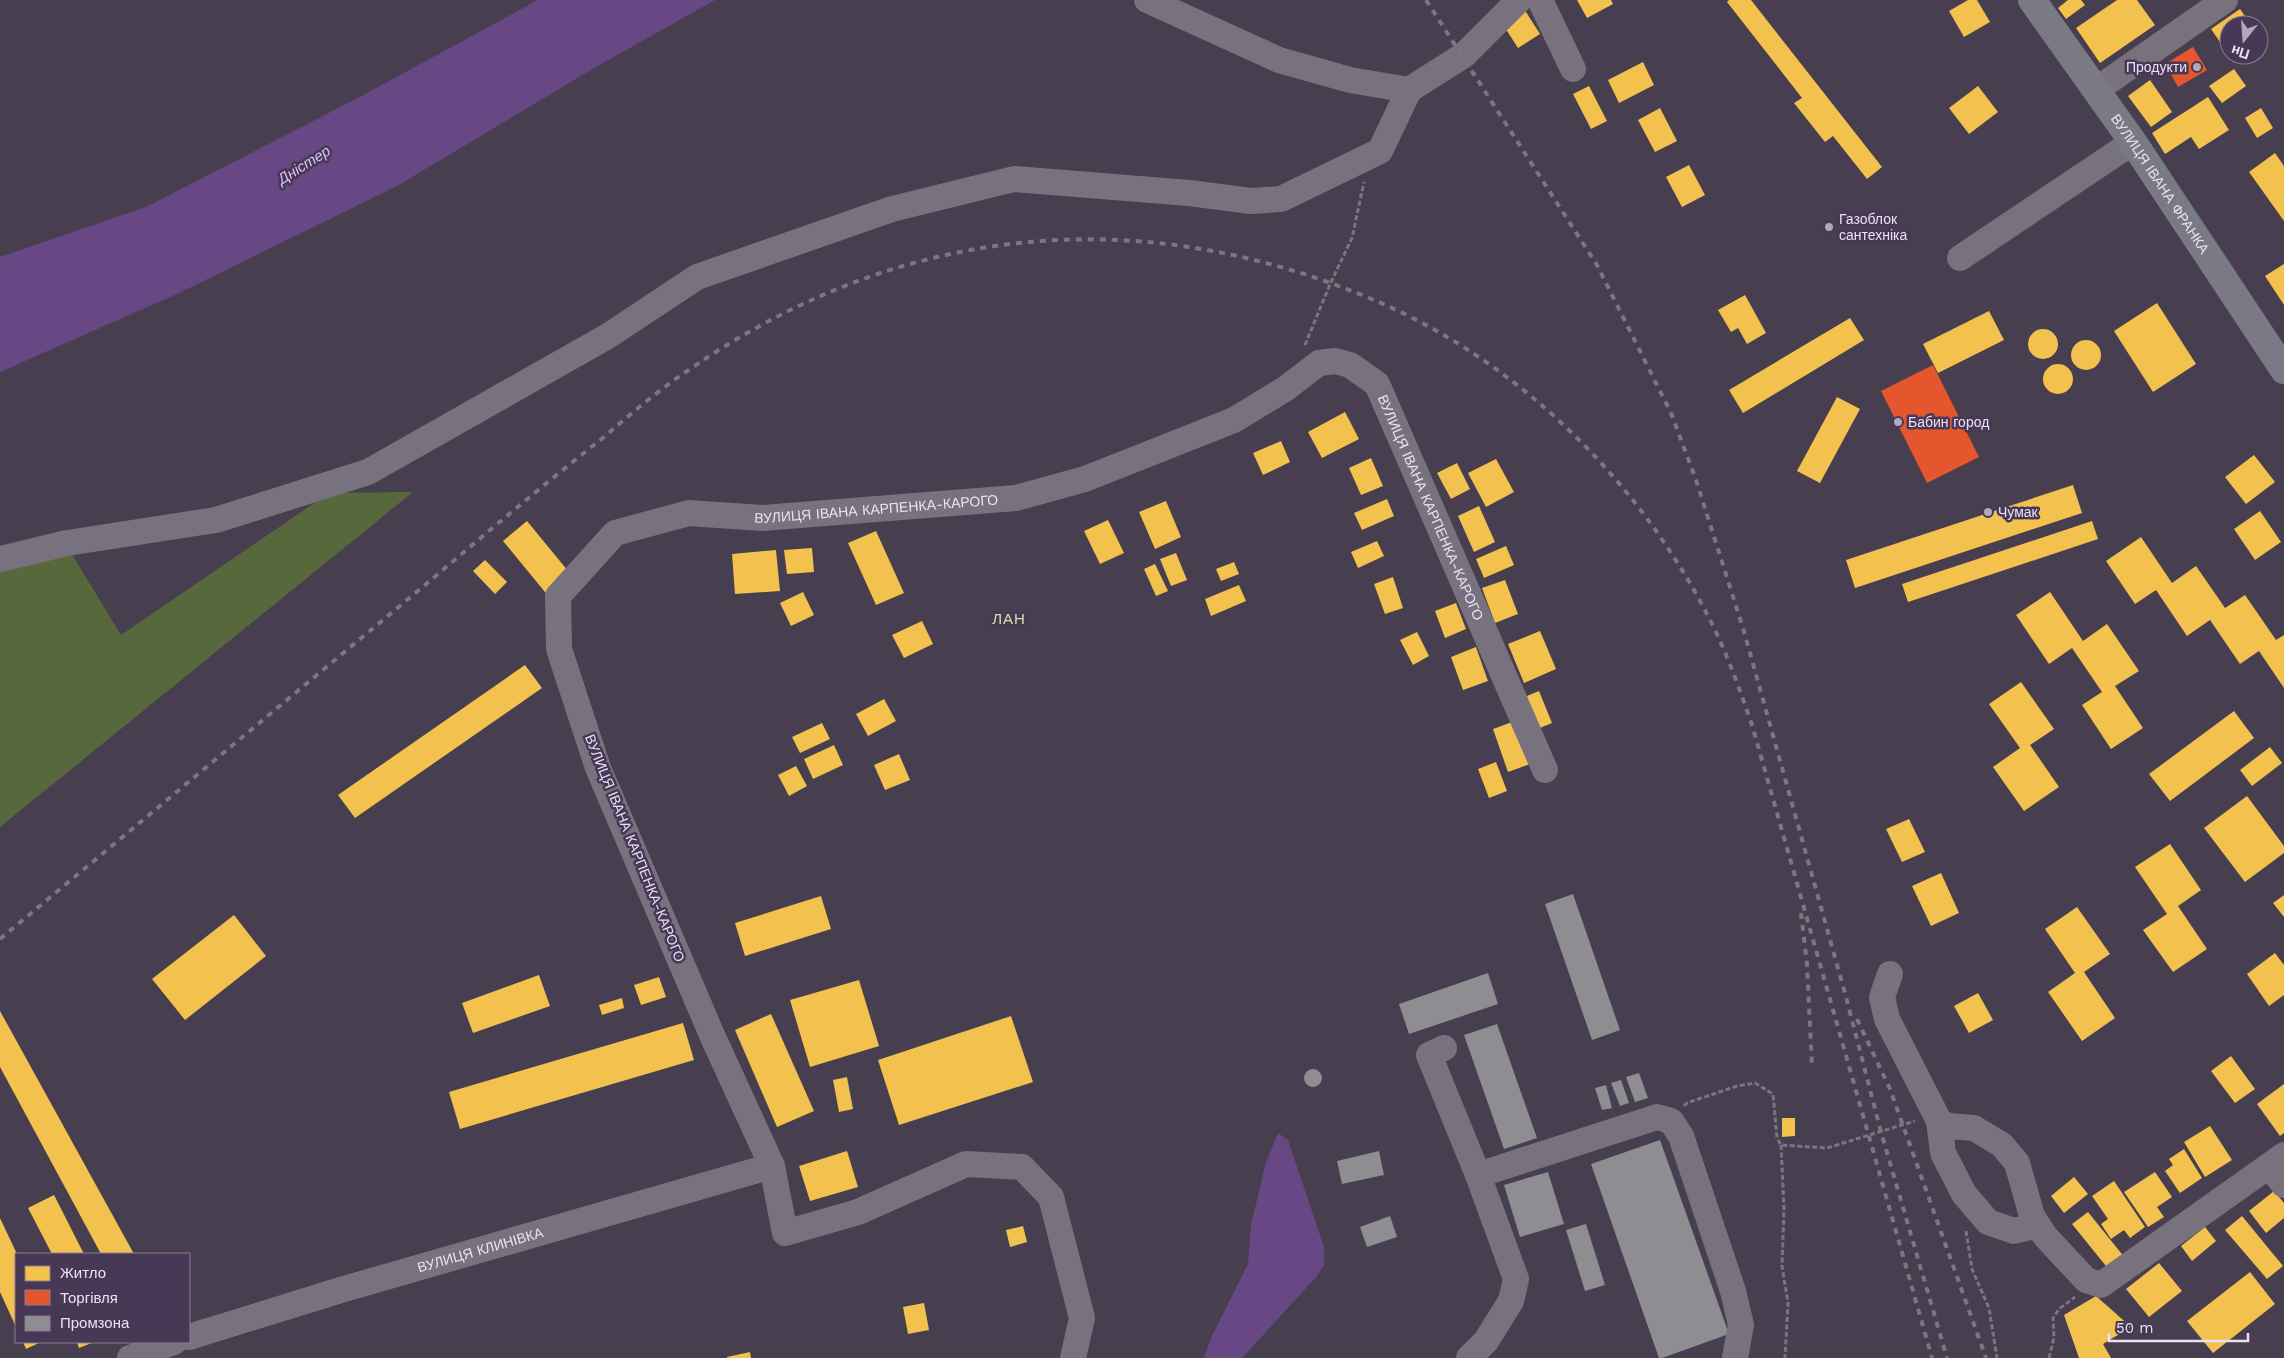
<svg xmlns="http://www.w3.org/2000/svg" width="2284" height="1358" font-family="'Work Sans',sans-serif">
<rect width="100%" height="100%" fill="#473f4f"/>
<!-- green -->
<path fill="#57683c" d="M 413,492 L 0,827 L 0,571 L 70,551 L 121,635 L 329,493 Z"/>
<!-- water -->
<path fill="#674884" d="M 538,0 L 715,0 L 596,67 L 397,186 L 177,294 L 0,372 L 0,257 L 146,207 L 354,100 Z
M 1278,1133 L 1288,1140 L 1324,1247 L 1324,1265 L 1317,1276 L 1242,1358 L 1204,1358 L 1211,1338 L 1248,1264 L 1251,1225 L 1266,1162 Z"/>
<!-- homes -->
<path fill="#f2c14e" d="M 1577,0 L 1611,0 L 1613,4 L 1587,18 Z
M 1729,0 L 1751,0 L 1882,167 L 1867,179 L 1833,136 L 1825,142 L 1794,103 L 1802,98 L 1727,2 Z
M 1968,0 L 1977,0 L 1990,22 L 1964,37 L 1949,11 Z
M 2068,0 L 2081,0 L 2085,5 L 2066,19 L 2058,8 Z
M 2117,0 L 2137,0 L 2155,25 L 2100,63 L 2076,28 Z
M 1522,6 L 1540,34 L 1518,48 L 1500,20 Z
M 2240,9 L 2251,25 L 2229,25 L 2229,55 L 2211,29 Z
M 1643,62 L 1654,85 L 1619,103 L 1608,80 Z
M 2234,69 L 2246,86 L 2222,103 L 2209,86 Z
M 2150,80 L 2172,112 L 2151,127 L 2128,96 Z
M 1589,86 L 1607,121 L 1591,129 L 1573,94 Z
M 1978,86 L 1998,112 L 1969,134 L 1949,108 Z
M 2208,97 L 2229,130 L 2199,149 L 2191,137 L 2165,154 L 2152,133 Z
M 1660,108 L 1677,141 L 1655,152 L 1638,120 Z
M 2261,108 L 2273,128 L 2257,138 L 2245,118 Z
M 2275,153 L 2284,166 L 2284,221 L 2249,172 Z
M 1689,165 L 1705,195 L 1682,207 L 1666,177 Z
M 2284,264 L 2284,305 L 2265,276 Z
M 1745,295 L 1766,333 L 1747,344 L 1738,328 L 1731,332 L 1718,310 Z
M 2157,303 L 2196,364 L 2153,392 L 2114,331 Z
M 1989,311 L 2004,340 L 1938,373 L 1923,344 Z
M 1850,318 L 1864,340 L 1743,413 L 1729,390 Z
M2028 344a15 15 0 1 1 30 0a15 15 0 1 1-30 0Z
M2071 355a15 15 0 1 1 30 0a15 15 0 1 1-30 0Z
M2043 379a15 15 0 1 1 30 0a15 15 0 1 1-30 0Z
M 1837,397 L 1860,409 L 1820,483 L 1797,471 Z
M 1345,412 L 1359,439 L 1322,458 L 1308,432 Z
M 1281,441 L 1290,462 L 1263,475 L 1253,453 Z
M 2254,455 L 2275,482 L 2246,504 L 2225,477 Z
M 1371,458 L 1383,486 L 1361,495 L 1349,468 Z
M 1496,459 L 1514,492 L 1486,507 L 1468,473 Z
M 1457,463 L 1470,489 L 1451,499 L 1437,473 Z
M 2073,485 L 2082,513 L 1855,588 L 1846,560 Z
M 1387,499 L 1394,516 L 1362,530 L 1354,513 Z
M 1166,501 L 1181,537 L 1155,549 L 1139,512 Z
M 1479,506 L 1495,542 L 1474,552 L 1458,516 Z
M 2260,511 L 2281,542 L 2255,560 L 2234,529 Z
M 1108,520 L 1124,553 L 1100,564 L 1084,531 Z
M 527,521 L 573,577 L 549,597 L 503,541 Z
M 2092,521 L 2098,539 L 1908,602 L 1902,584 Z
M 876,531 L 904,593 L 876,605 L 848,543 Z
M 2141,537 L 2172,583 L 2196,566 L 2225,608 L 2245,595 L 2276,640 L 2284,635 L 2284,688 L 2259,651 L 2240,664 L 2210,620 L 2187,636 L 2156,590 L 2135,604 L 2106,561 Z
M 1377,541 L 1384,556 L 1358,568 L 1351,552 Z
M 1506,546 L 1514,565 L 1484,578 L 1476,559 Z
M 812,548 L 814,572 L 787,574 L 784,550 Z
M 776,550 L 780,591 L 735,594 L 732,554 Z
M 1176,553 L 1187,580 L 1171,586 L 1160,559 Z
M 485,560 L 507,582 L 495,594 L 473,571 Z
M 1234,562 L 1239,574 L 1221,581 L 1216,569 Z
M 1155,564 L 1168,591 L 1156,596 L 1144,569 Z
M 1393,577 L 1403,608 L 1385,614 L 1374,584 Z
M 1505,580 L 1518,614 L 1495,623 L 1482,588 Z
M 1239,585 L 1246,601 L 1211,616 L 1205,599 Z
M 803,592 L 814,615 L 791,626 L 780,603 Z
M 2050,592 L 2083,641 L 2107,624 L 2139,671 L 2115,686 L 2143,728 L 2111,749 L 2082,705 L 2102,692 L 2072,648 L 2049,664 L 2016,615 Z
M 1456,603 L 1466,629 L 1445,638 L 1435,611 Z
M 922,621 L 933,644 L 904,658 L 892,635 Z
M 1540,631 L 1556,669 L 1524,683 L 1508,644 Z
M 1417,632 L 1429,656 L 1413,665 L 1400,640 Z
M 1476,647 L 1488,681 L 1463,690 L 1451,657 Z
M 525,665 L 542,688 L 355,818 L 338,795 Z
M 2021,682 L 2054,729 L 2030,745 L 2059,787 L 2024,811 L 1993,767 L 2020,748 L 1989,704 Z
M 1539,691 L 1552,723 L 1535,730 L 1522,698 Z
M 884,699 L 896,721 L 868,736 L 856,714 Z
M 2234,711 L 2254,738 L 2170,801 L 2149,774 Z
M 1515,721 L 1530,764 L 1508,772 L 1493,729 Z
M 822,723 L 830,739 L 800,753 L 792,737 Z
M 834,745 L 843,765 L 813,779 L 804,759 Z
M 2270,747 L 2282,763 L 2252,786 L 2240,770 Z
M 899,754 L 910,780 L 885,790 L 874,765 Z
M 1496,762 L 1507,791 L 1489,798 L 1478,769 Z
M 796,766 L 807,786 L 789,796 L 778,775 Z
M 2247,796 L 2284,846 L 2284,853 L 2245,882 L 2204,828 Z
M 1909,819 L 1925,852 L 1902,862 L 1886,829 Z
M 2170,844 L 2201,890 L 2178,906 L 2207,949 L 2173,972 L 2143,930 L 2167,914 L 2135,867 Z
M 1941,873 L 1959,913 L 1931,926 L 1912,886 Z
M 2284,895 L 2284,917 L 2273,903 Z
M 821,896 L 831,929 L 745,956 L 735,923 Z
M 2077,907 L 2110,954 L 2084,972 L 2115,1018 L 2082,1041 L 2048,992 L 2075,973 L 2045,929 Z
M 234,915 L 266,956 L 185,1020 L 152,979 Z
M 2275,953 L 2284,965 L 2284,995 L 2269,1006 L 2247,974 Z
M 539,975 L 550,1006 L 473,1033 L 462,1003 Z
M 659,977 L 666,997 L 641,1005 L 634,985 Z
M 859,980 L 879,1046 L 810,1067 L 790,1000 Z
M 1978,993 L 1993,1020 L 1969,1033 L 1954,1006 Z
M 622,998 L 624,1008 L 602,1015 L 599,1005 Z
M 0,1011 L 134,1254 L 101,1254 L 0,1067 Z
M 771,1014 L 814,1111 L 777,1127 L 735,1030 Z
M 1011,1016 L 1033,1082 L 899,1125 L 878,1060 Z
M 683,1023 L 694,1060 L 460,1129 L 449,1092 Z
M 2231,1056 L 2255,1089 L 2235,1103 L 2211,1071 Z
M 847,1077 L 853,1109 L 839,1112 L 833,1080 Z
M 2284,1084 L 2284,1133 L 2280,1136 L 2257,1104 Z
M 1782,1118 L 1795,1118 L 1795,1136 L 1782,1137 Z
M 2210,1126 L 2232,1160 L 2205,1177 L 2184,1142 Z
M 2184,1149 L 2202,1178 L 2180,1193 L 2165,1171 L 2173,1165 L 2169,1159 Z
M 847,1151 L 858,1187 L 810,1201 L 799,1166 Z
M 2155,1172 L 2172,1197 L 2157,1207 L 2164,1217 L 2148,1227 L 2124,1192 Z
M 2074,1177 L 2088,1194 L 2064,1213 L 2051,1196 Z
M 2114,1181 L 2145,1227 L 2130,1238 L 2124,1230 L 2111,1239 L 2101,1224 L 2108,1219 L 2092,1196 Z
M 2274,1191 L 2284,1203 L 2284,1218 L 2266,1233 L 2249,1211 Z
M 54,1195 L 84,1254 L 52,1254 L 28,1208 Z
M 2088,1212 L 2125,1258 L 2110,1271 L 2072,1224 Z
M 2242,1216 L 2283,1266 L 2267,1279 L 2225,1230 Z
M 0,1218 L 17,1254 L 16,1327 L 0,1292 Z
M 1023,1226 L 1027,1242 L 1010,1247 L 1006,1230 Z
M 2205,1227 L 2216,1241 L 2192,1261 L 2181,1246 Z
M 2159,1263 L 2182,1291 L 2149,1317 L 2126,1289 Z
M 2250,1272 L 2275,1304 L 2213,1353 L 2187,1321 Z
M 2096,1296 L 2131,1327 L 2103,1344 L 2111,1358 L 2079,1358 L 2064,1315 Z
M 924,1303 L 929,1330 L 908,1334 L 903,1307 Z
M 23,1342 L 41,1342 L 26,1349 Z
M 77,1342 L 94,1342 L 79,1348 Z
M 750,1352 L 751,1358 L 727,1358 L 727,1357 Z"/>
<!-- shops -->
<path fill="#e4572e" d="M 2193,47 L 2207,70 L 2178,87 L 2165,64 Z
M 1933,365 L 1979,457 L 1927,483 L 1881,391 Z"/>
<!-- industry -->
<path fill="#8d8d92" d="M 1573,894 L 1620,1030 L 1592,1040 L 1545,904 Z
M 1488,973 L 1498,1004 L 1409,1034 L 1399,1004 Z
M 1497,1024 L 1537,1138 L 1504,1149 L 1464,1035 Z
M1304 1078a9 9 0 1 1 18 0a9 9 0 1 1-18 0Z
M 1639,1073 L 1648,1098 L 1635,1102 L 1626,1077 Z
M 1621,1080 L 1629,1103 L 1620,1106 L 1611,1083 Z
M 1606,1085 L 1612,1108 L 1602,1110 L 1595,1088 Z
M 1660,1140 L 1729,1334 L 1662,1358 L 1659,1358 L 1591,1164 Z
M 1379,1151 L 1384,1175 L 1342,1184 L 1337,1161 Z
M 1548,1172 L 1564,1224 L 1520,1237 L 1504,1185 Z
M 1390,1216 L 1397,1237 L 1367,1247 L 1360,1227 Z
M 1586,1224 L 1605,1285 L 1585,1291 L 1566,1230 Z"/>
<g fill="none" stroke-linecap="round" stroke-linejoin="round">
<!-- path -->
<path stroke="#7b7581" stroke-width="3" stroke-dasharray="5 2.5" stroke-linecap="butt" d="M 1305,345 L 1331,282 L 1352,238 L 1364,182
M 1684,1106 L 1687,1103 L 1737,1086 L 1755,1083 L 1773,1094 L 1777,1138 L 1781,1145 L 1827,1148 L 1915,1121
M 1781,1145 L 1784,1208 L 1782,1266 L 1788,1303 L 1785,1358
M 1966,1231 L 1972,1269 L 1989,1308 L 1997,1358
M 2049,1358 L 2054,1338 L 2053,1318 L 2059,1309 L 2075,1297"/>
<!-- minor -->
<g stroke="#77727e" stroke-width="26">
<path d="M 1147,0 L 1279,60 L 1350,80 L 1409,90"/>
<path d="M 1540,0 L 1573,69"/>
<path d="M 2096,90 L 2225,0"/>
<path d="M 1960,258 L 2133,142"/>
<path d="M 0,559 L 67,543 L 216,520 L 368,472 L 608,336 L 697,277 L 892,209 L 1014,179 L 1189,193 L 1251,201 L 1281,199 L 1380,151 L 1409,90 L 1464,55 L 1519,0"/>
<path d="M 1890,974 L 1882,997 L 1887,1019 L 1939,1121 L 1948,1126 L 1974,1128 L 2002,1145 L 2017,1163 L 2032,1216 L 2045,1236 L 2086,1280 L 2101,1285 L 2284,1155"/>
<path d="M 1444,1048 L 1429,1055 L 1478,1175 L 1516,1279 L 1511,1301 L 1486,1341 L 1469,1358"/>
<path d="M 1939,1121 L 1943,1153 L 1964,1194 L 1988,1222 L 2014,1231 L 2038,1225"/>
<path d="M 2269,1166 L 2284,1185"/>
<path d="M 1478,1175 L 1657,1117 L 1671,1121 L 1681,1136 L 1733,1291 L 1741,1325 L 1735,1358"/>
<path id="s1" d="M 189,1337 L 344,1289 L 772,1166"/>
<path d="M 130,1358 L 174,1342"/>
<path id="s2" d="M 1073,1358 L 1082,1318 L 1051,1197 L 1022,1167 L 966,1164 L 858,1212 L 785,1233 L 772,1166 L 712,1035 L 598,768 L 559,649 L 558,596 L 615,533 L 689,513 L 762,518 L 1016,498 L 1085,479 L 1234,420 L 1285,389 L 1319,363 L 1335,361 L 1350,365 L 1377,384 L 1545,770"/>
</g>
<!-- major -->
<path stroke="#7a7986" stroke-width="28" id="s3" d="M 2032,0 L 2133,142 L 2284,370"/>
<!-- rail -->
<path stroke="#7c7682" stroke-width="4" stroke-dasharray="6 6" stroke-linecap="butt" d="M 1426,0 L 1597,265 L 1671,413 L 1696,480 L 1743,628 L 1846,997 L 1881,1132 L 1947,1358
M 1801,913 L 1807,964 L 1812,1067
M 0,939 C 142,821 283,703 425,585 C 484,535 543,485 604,437 C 626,418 649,398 673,381 C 887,226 1130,197 1374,300 C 1516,360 1635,477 1706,612 C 1725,648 1739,687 1752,725 L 1932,1358
M 1857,1019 L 1890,1089 L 1986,1358"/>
</g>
<!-- markers -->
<g fill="#b1a8ba" stroke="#473856" stroke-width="2">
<circle cx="2197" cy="67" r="5"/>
<circle cx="1829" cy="227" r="5"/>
<circle cx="1898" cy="422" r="5"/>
<circle cx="1988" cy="512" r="5"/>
</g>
<g text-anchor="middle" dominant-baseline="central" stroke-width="5" stroke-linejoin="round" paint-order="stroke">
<!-- poi labels -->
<g font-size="14" fill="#eae1f4" stroke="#473856" text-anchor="start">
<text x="2187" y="67" text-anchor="end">Продукти</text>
<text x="1839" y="219">Газоблок<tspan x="1839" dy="16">сантехніка</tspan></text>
<text x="1908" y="422">Бабин город</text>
<text x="1998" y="512">Чумак</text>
</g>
<!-- street labels -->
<g font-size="14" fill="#eae1f4" stroke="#473856">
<text stroke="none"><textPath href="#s3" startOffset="224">ВУЛИЦЯ ІВАНА ФРАНКА</textPath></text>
<text stroke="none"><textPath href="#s2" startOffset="2162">ВУЛИЦЯ ІВАНА КАРПЕНКА-КАРОГО</textPath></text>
<text stroke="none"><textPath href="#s2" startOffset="1488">ВУЛИЦЯ ІВАНА КАРПЕНКА-КАРОГО</textPath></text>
<text transform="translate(635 848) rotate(68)">ВУЛИЦЯ ІВАНА КАРПЕНКА-КАРОГО</text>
<text stroke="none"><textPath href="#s1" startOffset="304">ВУЛИЦЯ КЛИНІВКА</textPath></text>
</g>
<!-- water labels -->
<g font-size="15" font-style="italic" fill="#dbc1f9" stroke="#473856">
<text transform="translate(304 165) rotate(-32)">Дністер</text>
</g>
<!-- neighbourhood labels -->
<g font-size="15" letter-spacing="1" fill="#cbe8a0" stroke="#473856">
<text x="1009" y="619">ЛАН</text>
</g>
</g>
<!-- legend -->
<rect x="15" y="1253" width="175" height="90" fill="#473856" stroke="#887c95"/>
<rect x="25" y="1266" width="25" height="15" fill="#f2c14e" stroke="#887c95"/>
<text x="60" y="1278" font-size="15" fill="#eae1f4">Житло</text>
<rect x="25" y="1290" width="25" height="15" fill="#e4572e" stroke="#887c95"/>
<text x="60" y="1303" font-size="15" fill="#eae1f4">Торгівля</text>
<rect x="25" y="1316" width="25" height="15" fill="#8d8d92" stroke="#887c95"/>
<text x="60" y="1328" font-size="15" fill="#eae1f4">Промзона</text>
<!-- north arrow -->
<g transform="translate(2244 40) rotate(197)"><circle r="24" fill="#473856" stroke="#887c95"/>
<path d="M0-4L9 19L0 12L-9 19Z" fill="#b1a8ba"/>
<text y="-8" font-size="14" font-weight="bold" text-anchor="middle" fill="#eae1f4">Пн</text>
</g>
<!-- scale -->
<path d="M2109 1333v8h139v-8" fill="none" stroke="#eae1f4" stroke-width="2.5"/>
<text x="2116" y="1333" font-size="15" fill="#eae1f4" stroke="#473856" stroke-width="4" paint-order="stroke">50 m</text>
</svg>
